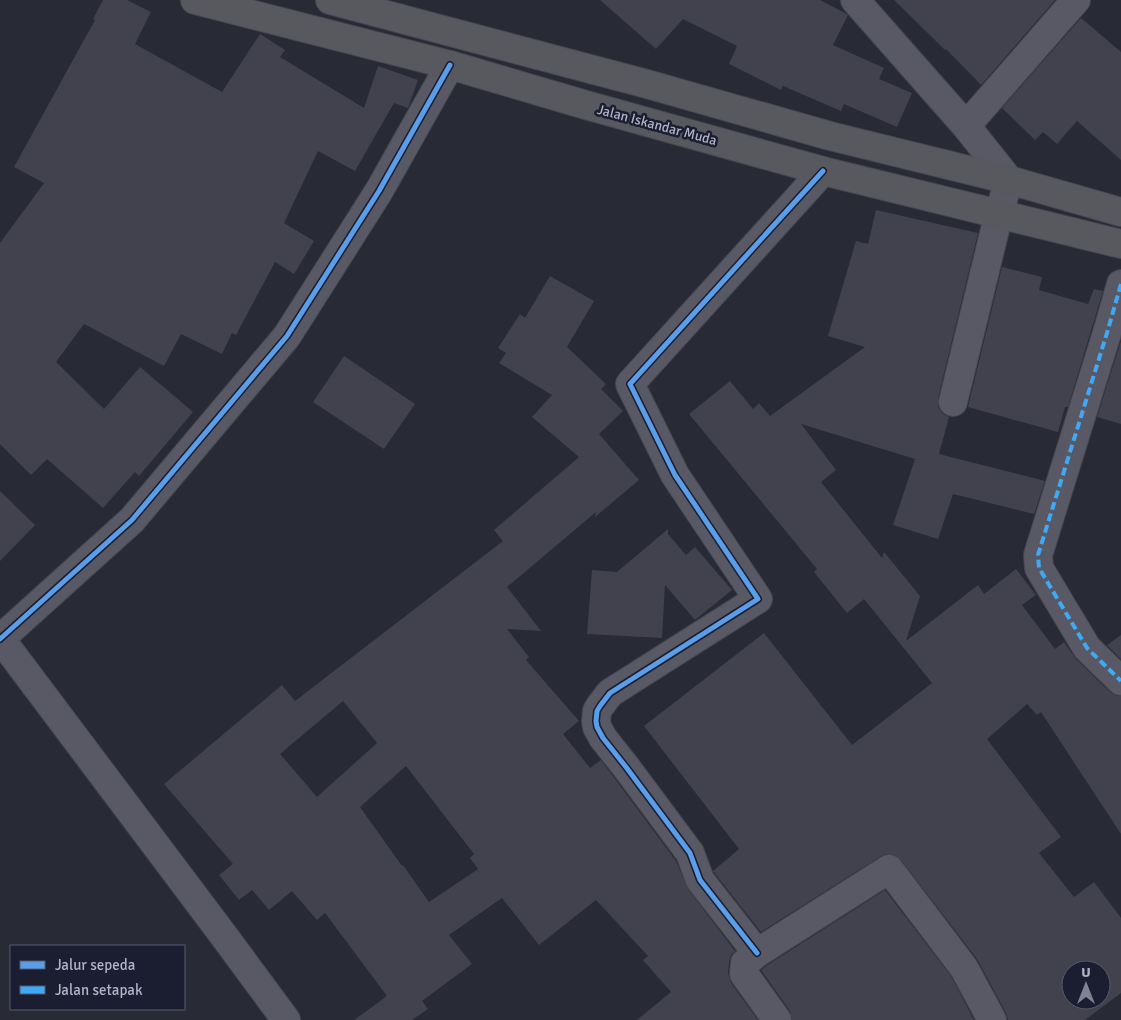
<svg xmlns="http://www.w3.org/2000/svg" width="1121" height="1020" font-family="Signika,sans-serif">
<rect width="100%" height="100%" fill="#282a36"/>
<!-- building -->
<path fill="#41424d" fill-rule="evenodd" d="M 103,0 L 127,0 L 151,12 L 135,44 L 222,92 L 260,34 L 285,50 L 280,57 L 364,108 L 378,66 L 418,80 L 408,108 L 394,103 L 355,171 L 318,151 L 284,223 L 314,241 L 294,274 L 275,262 L 236,335 L 232,333 L 222,354 L 181,334 L 164,366 L 84,324 L 56,362 L 104,409 L 140,367 L 193,412 L 139,476 L 135,472 L 103,508 L 47,459 L 31,475 L 0,444 L 0,243 L 44,183 L 14,167 L 95,20 L 93,19 Z
M 600,0 L 820,0 L 845,13 L 848,15 L 833,45 L 884,68 L 879,79 L 912,93 L 897,127 L 844,104 L 841,111 L 783,86 L 781,90 L 729,64 L 737,46 L 683,19 L 656,49 Z
M 894,0 L 1055,0 L 981,85 L 946,49 L 945,50 Z
M 1081,18 L 1121,52 L 1121,160 L 1077,121 L 1057,144 L 1043,132 L 1035,140 L 1002,108 Z
M 876,210 L 978,233 L 938,398 L 938,407 L 943,414 L 949,417 L 939,454 L 1045,481 L 1034,514 L 953,494 L 938,539 L 893,525 L 915,459 L 801,424 L 836,470 L 821,482 L 882,558 L 884,552 L 920,596 L 906,641 L 978,585 L 984,594 L 1016,569 L 1036,595 L 1022,605 L 1055,649 L 1064,642 L 1076,659 L 1110,692 L 1117,696 L 1121,696 L 1121,834 L 1041,712 L 1037,715 L 1027,704 L 987,739 L 1061,837 L 1039,853 L 1074,897 L 1094,882 L 1121,918 L 1121,993 L 1085,1020 L 1008,1020 L 1006,1013 L 977,959 L 901,860 L 895,855 L 887,854 L 881,856 L 761,932 L 713,871 L 739,849 L 644,726 L 764,633 L 852,745 L 932,683 L 864,599 L 847,613 L 814,572 L 817,569 L 689,414 L 730,381 L 753,409 L 759,403 L 770,416 L 865,347 L 828,336 L 856,241 L 868,244 ZM 1071,970 L 1101,970 L 1101,1000 L 1071,1000 Z
M 1002,267 L 1042,277 L 1039,290 L 1088,304 L 1094,289 L 1103,291 L 1068,407 L 1065,407 L 1058,432 L 968,407 Z
M 550,276 L 594,301 L 567,347 L 606,384 L 601,389 L 623,411 L 599,434 L 639,480 L 595,517 L 596,512 L 507,587 L 541,631 L 507,629 L 529,657 L 526,660 L 579,721 L 563,734 L 590,768 L 601,760 L 676,861 L 688,889 L 735,951 L 731,955 L 729,962 L 728,973 L 731,983 L 758,1020 L 637,1020 L 671,992 L 643,960 L 648,956 L 596,900 L 539,945 L 502,898 L 449,935 L 472,964 L 422,1001 L 428,1009 L 412,1020 L 354,1020 L 387,996 L 325,913 L 317,920 L 292,891 L 269,910 L 252,890 L 239,900 L 219,875 L 233,864 L 164,784 L 282,685 L 295,701 L 503,541 L 494,530 L 579,457 L 532,417 L 552,395 L 499,363 L 506,353 L 498,348 L 520,314 L 525,318 ZM 343,701 L 377,743 L 317,797 L 280,754 ZM 406,766 L 474,854 L 470,858 L 478,869 L 429,902 L 403,865 L 402,866 L 360,807 Z
M 1121,341 L 1121,424 L 1097,417 Z
M 344,356 L 415,404 L 384,449 L 313,402 Z
M 0,491 L 35,525 L 0,561 Z
M 668,529 L 668,534 L 686,555 L 695,547 L 732,590 L 695,620 L 665,585 L 662,638 L 587,634 L 592,570 L 617,572 Z
M 1121,635 L 1121,659 L 1107,645 Z
M 885,890 L 951,976 L 974,1020 L 792,1020 L 790,1011 L 761,970 L 766,966 Z"/>
<g fill="none" stroke-linecap="round" stroke-linejoin="round">
<defs>
<path id="minor" d="M 855,0 L 966,126 L 1009,180 L 999,213 L 953,402
M 966,126 L 1076,0
M 1121,284 L 1107,333 L 1038,555 L 1039,568 L 1087,648 L 1121,681
M 0,638 L 224,936 L 286,1020
M 0,639 L 132,520 L 287,336 L 379,191 L 450,65
M 757,953 L 700,880 L 690,853 L 626,767 L 603,738 L 597,727 L 596,721 L 597,711 L 600,706 L 610,693 L 758,599 L 675,475 L 630,384 L 823,171
M 777,1020 L 744,974 L 745,963 L 757,953 L 889,869 L 964,968 L 992,1020"/>
<path id="highway" d="M 195,0 L 450,65 L 586,105 L 823,171 L 1121,244
M 330,0 L 647,84 L 830,136 L 1009,180 L 1121,212"/>
</defs>
<!-- minor casing -->
<use href="#minor" stroke="#44464f" stroke-width="30"/>
<!-- highway casing -->
<use href="#highway" stroke="#454651" stroke-width="30"/>
<!-- minor -->
<use href="#minor" stroke="#585964" stroke-width="28"/>
<!-- highway -->
<use href="#highway" stroke="#58595e" stroke-width="28"/>
<!-- quiet -->
<path stroke="#3fa9f5" stroke-width="4" stroke-dasharray="8 4" stroke-linecap="butt" d="M 1121,284 L 1107,333 L 1038,555 L 1039,568 L 1087,648 L 1121,681"/>
<defs>
<path id="cycleway" d="M 0,639 L 132,520 L 287,336 L 379,191 L 450,65
M 757,953 L 700,880 L 690,853 L 626,767 L 603,738 L 597,727 L 596,721 L 597,711 L 600,706 L 610,693 L 758,599 L 675,475 L 630,384 L 823,171"/>
</defs>
<!-- cycleway casing -->
<use href="#cycleway" stroke="#1b1e31" stroke-width="8"/>
<!-- cycleway -->
<use href="#cycleway" stroke="#5a9eea" stroke-width="5"/>
</g>
<g text-anchor="middle" dominant-baseline="central" stroke-width="5" stroke-linejoin="round" paint-order="stroke">
<!-- street labels -->
<g font-size="14" fill="#b1b3c8" stroke="#1b1e31">
<text transform="translate(657 125) rotate(15)">Jalan Iskandar Muda</text>
</g>
</g>
<!-- legend -->
<rect x="10" y="945" width="175" height="65" fill="#1b1e31" stroke="#575a6d"/>
<rect x="20" y="961" width="25" height="8" fill="#5a9eea" stroke="#575a6d"/>
<text x="55" y="970" font-size="15" fill="#b1b3c8">Jalur sepeda</text>
<rect x="20" y="986" width="25" height="8" fill="#3fa9f5" stroke="#575a6d"/>
<text x="55" y="995" font-size="15" fill="#b1b3c8">Jalan setapak</text>
<!-- north arrow -->
<g transform="translate(1086 985)"><circle r="24" fill="#1b1e31" stroke="#575a6d"/>
<path d="M0-4L9 19L0 12L-9 19Z" fill="#818395"/>
<text y="-8" font-size="14" font-weight="bold" text-anchor="middle" fill="#b1b3c8">U</text>
</g>
</svg>
